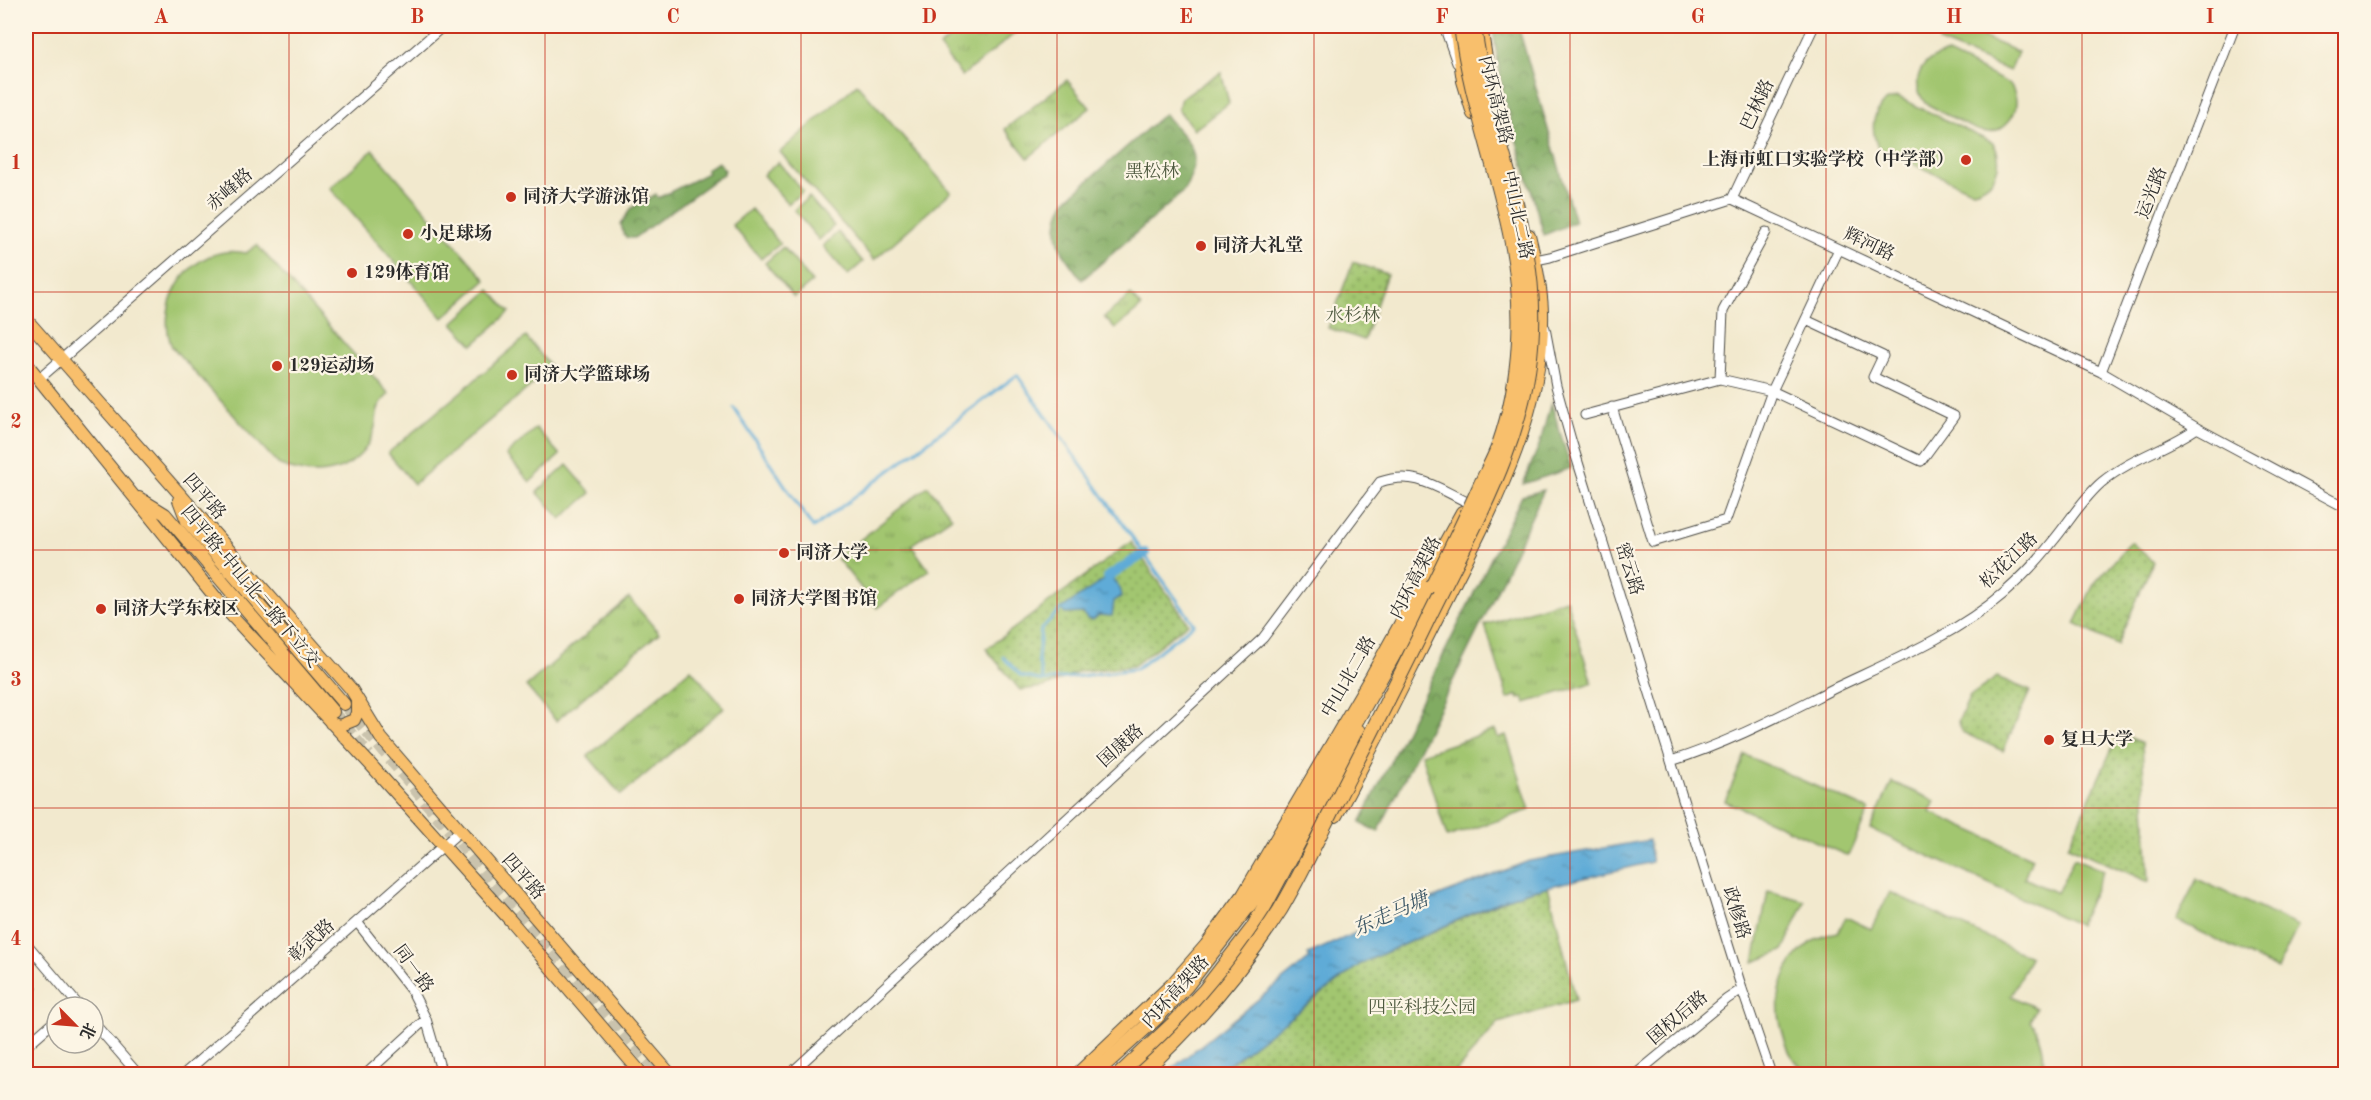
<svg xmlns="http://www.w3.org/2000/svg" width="2371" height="1100" font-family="'Old Standard TT','Noto Serif SC',serif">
<defs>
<pattern id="grass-tufts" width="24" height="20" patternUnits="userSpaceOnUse" patternTransform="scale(1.5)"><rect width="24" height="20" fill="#a2c670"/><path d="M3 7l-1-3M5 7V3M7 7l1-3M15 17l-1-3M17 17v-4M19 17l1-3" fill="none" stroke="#84a15c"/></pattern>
<pattern id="forest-crowns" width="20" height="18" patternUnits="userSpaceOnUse" patternTransform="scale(1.5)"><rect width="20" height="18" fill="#81ab62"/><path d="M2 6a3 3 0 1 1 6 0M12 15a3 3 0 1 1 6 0" fill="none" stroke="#6a8b51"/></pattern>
<pattern id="park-dots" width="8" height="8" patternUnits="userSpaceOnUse" patternTransform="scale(1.5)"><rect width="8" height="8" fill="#a2c670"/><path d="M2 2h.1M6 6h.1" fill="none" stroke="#84a15c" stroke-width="1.8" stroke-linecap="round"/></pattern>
<pattern id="water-ripples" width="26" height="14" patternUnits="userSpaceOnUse" patternTransform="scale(1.5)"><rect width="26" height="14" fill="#5eabd7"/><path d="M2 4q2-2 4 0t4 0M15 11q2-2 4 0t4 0" fill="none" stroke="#4e8baf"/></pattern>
</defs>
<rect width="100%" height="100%" fill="#fcf5e5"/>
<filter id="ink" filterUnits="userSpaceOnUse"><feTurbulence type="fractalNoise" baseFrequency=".0167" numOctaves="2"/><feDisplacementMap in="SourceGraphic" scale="12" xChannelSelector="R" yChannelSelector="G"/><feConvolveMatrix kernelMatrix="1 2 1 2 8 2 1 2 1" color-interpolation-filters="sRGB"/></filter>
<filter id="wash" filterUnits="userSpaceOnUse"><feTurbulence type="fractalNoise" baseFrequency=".008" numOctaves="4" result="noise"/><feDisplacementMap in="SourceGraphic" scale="24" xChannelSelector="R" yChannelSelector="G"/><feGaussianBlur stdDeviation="1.35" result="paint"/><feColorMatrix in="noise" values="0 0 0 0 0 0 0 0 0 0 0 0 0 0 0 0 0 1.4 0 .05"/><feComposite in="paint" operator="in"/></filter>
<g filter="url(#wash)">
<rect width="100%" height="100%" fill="#f2e9ce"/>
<!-- grass -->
<path fill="url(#grass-tufts)" stroke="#66784e" stroke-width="1.5" d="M 966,26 L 1024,26 L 962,76 L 939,47 Z
M 1221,72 L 1229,103 L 1194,130 L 1178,109 L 1181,98 Z
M 1067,80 L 1090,108 L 1028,158 L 1005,129 Z
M 1131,295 L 1141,307 L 1115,329 L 1104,317 Z
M 928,486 L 952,517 L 911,545 L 929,570 L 877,608 L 837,558 Z
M 629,598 L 659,633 L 556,721 L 526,686 Z
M 1566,599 L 1592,683 L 1525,703 L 1523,698 L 1519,699 L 1517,695 L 1508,699 L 1485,625 Z
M 691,669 L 724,708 L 621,795 L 588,756 Z
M 1495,730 L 1498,738 L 1506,735 L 1530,810 L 1447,837 L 1421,754 Z"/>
<!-- forest -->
<path fill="url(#forest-crowns)" stroke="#566b46" stroke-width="1.5" d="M 1492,26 L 1518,26 L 1575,222 L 1544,235 L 1504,97 Z
M 1164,114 C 1190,143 1206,154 1183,192 L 1082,280 C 1061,252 1047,235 1065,201 Z
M 718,162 L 725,170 L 723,174 L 634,238 L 627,238 L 623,233 L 621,224 L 631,208 L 656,194 L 658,198 L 708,173 L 706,169 Z
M 1551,402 L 1571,468 L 1523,484 L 1540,443 Z
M 1544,490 L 1486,614 L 1378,832 L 1360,823 L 1522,496 Z"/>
<!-- park -->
<path fill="url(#park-dots)" stroke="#66784e" stroke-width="1.5" d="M 1353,262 L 1387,274 L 1364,340 L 1328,328 Z
M 1131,542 L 1188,623 L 1133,666 L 1080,671 L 1045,687 L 1020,690 L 986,649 Z
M 2131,542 L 2153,562 L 2117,645 L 2075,624 L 2094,584 Z
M 1997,677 L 2030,691 L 2003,751 L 1962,732 L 1958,722 L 1970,696 Z
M 2119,733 L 2142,743 L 2149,882 L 2068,846 Z
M 1548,886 L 1576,1000 L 1498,1023 L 1454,1074 L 1216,1074 L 1362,963 L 1516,895 Z"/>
<!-- pitch -->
<path fill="#a2c670" stroke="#66784e" stroke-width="1.5" d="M 1946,26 L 1956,26 L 2018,52 L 2010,71 L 1939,42 Z
M 1943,54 L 1948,54 L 2008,83 C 2016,91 2018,103 2014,113 C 2009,124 1996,134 1984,132 C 1972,130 1937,109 1925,103 C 1910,82 1919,61 1943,54 Z
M 857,84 L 951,192 L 874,260 L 780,152 Z
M 1898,97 L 1993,143 C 2005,163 1996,186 1973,191 L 1878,148 C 1871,130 1871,115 1885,101 Z
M 373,150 L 486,280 L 443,318 L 330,188 Z
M 778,162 L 803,191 L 788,204 L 763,175 Z
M 809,197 L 834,226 L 819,240 L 794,210 Z
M 751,209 L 780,244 L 761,259 L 732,225 Z
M 838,232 L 863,262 L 848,275 L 823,246 Z
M 257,245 L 389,394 C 370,412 381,416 372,436 C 355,476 313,480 278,464 L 172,347 C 153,300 194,241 246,253 Z
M 783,247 L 812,282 L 794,297 L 765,263 Z
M 490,290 L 510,312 L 473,345 L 453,323 Z
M 526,337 L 552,368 L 414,484 L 388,453 Z
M 536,428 L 560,455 L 530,482 L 506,455 Z
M 567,465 L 591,493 L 561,519 L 537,492 Z
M 1745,755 L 1869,810 L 1848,856 L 1725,801 Z
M 1892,782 L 1935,801 L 1930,812 L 2032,858 L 2024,878 L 2057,893 L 2074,858 L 2103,871 L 2079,925 L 1870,829 Z
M 2197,879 L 2298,926 L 2277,969 L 2176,920 Z
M 1768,891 L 1805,901 L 1783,951 L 1754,962 Z
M 1890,892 L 2030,957 L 2011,996 L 2036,1008 L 2030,1021 C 2042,1036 2046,1055 2042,1074 L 1817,1074 C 1811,1072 1801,1069 1797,1064 C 1789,1055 1785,1042 1782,1030 C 1770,986 1792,941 1838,932 L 1846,917 L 1871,929 Z"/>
<!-- water -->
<path fill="url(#water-ripples)" stroke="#446b81" stroke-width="1.5" d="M 1108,577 C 1117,581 1121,587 1122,596 L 1114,601 L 1112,616 L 1099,615 L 1093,620 L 1087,619 L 1083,613 L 1065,614 L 1061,609 Z
M 1649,840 L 1652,862 L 1525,892 L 1496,903 L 1362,963 L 1216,1074 L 1165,1074 L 1310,958 L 1308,954 L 1439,896 L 1529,861 Z"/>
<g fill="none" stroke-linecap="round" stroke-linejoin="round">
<!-- stream -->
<path stroke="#5eabd7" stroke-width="3" d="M 734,408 L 813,528 L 1017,375 L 1194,624 L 1136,669 L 1043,681 L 1021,676 L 1003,657
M 1043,681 L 1038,659 L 1041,629 L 1061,609"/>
<!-- canal -->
<path stroke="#5eabd7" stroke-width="10" d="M 1108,577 L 1145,553"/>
</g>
</g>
<g filter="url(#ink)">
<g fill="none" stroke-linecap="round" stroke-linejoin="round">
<!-- major-tunnel -->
<path stroke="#cac3ad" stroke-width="12" stroke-dasharray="12 6" stroke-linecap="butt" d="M 344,704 L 479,866 L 660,1074
M 333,712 L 369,755"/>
<defs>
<path id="minor" d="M 1444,26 L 1457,63
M 1732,199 L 1814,26
M 1531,261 L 1550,257 L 1732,199 L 2101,372 L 2197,428 L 2346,508
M 1545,328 L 1556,386 L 1571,440 L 1742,989 L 1771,1074
M 2101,372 L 2235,26
M 39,379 L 443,26
M 1720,379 L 1723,311 L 1766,232
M 1612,407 L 1653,542 L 1726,520 L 1772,391 L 1921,461 L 1954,416 L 1873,377 L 1883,356 L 1806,320
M 1585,415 L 1720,379 L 1772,391 L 1839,249
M 1671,761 C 1729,743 1783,714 1837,687 C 1894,660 1955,635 2003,594 C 2021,578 2038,561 2053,541 C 2069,522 2083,498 2102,482 C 2131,458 2167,449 2197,428
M 357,922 L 413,993 L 426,1019 L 442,1074
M 26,943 L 80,1007
M 26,994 L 32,988
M 93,1022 L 138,1074
M 26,1046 L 57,1019
M 26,1067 L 32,1074
M 184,1074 L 460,831
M 366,1074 L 426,1019
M 790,1074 L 1263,638 L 1380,482 C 1415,470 1436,487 1467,502
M 1636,1074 L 1727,999 L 1742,989"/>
<path id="major" d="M 1455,26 L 1463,81 L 1473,114
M 1481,26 L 1486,58
M 26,319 L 351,689 L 381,738 L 670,1074
M 26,363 L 220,603 L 370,764 L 510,920 L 642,1074
M 139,498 L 165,514 L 333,712
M 179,500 L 187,521 L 344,704
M 331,723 L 339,726 L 354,720 L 357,713 L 357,699
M 1336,816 C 1372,750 1405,681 1439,614 C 1486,520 1545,419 1542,311 C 1541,285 1535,260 1529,235
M 1077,1074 L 1172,984 L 1206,945 L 1243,895 L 1372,675 L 1462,512"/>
<path id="highway" d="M 1094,1074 L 1157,1017 L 1186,986 L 1249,905 L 1283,850 L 1433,585
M 1120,1074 L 1174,1023 L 1205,990 L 1253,928 L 1358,731"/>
</defs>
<!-- minor casing -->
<use href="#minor" stroke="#494843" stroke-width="11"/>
<!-- major casing -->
<use href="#major" stroke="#494843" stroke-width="14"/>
<!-- highway casing -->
<use href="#highway" stroke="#494843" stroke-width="16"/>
<!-- minor -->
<use href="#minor" stroke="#fff" stroke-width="9"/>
<!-- major -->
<use href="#major" stroke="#f8bf6c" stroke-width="12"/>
<!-- highway -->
<use href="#highway" stroke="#f8bf6c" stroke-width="14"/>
<defs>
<path id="highway-bridge" d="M 1433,585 C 1449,552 1465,520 1480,486 C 1486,473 1494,459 1499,445 C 1522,379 1525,306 1511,238 C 1497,167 1470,98 1461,26
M 1140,1074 C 1194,1026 1241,971 1280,910 C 1300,877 1316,841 1334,806 C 1365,745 1396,685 1426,623 C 1472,528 1529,437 1532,329 C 1536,224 1486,128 1474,26"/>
</defs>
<!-- highway-bridge casing -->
<use href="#highway-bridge" stroke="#494843" stroke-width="16" stroke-linecap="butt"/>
<!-- highway-bridge -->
<use href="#highway-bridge" stroke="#f8bf6c" stroke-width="14"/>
</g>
</g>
<!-- grid -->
<path fill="none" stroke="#c8321e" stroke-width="1.5" stroke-opacity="0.55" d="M 289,26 L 289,1074M 545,26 L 545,1074M 801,26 L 801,1074M 1057,26 L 1057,1074M 1314,26 L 1314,1074M 1570,26 L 1570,1074M 1826,26 L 1826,1074M 2082,26 L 2082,1074M 26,292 L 2346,292M 26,550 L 2346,550M 26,808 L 2346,808"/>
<!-- markers -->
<g fill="#c8321e" stroke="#fcf5e5" stroke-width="2">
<circle cx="1966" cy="160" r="6"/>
<circle cx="511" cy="197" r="6"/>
<circle cx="408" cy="234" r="6"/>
<circle cx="1201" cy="246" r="6"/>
<circle cx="352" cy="273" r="6"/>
<circle cx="277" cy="366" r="6"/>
<circle cx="512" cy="375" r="6"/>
<circle cx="784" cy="553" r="6"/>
<circle cx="739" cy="599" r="6"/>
<circle cx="101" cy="609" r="6"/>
<circle cx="2049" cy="740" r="6"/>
</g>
<g text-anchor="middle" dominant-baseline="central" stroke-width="4.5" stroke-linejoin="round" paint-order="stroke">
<!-- street labels -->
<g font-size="18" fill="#2b2b2b" stroke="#fcf5e5">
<text transform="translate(1495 100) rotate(76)">内环高架路</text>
<text transform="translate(1758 105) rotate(-65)">巴林路</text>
<text transform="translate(230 190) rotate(-41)">赤峰路</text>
<text transform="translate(2152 193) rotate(-69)">运光路</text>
<text transform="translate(1517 215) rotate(78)">中山北二路</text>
<text transform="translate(1869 245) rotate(25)">辉河路</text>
<text transform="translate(204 497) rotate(49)">四平路</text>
<text transform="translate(2009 561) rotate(-44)">松花江路</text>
<text transform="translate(1629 569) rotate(73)">密云路</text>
<text transform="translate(1416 578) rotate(-63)">内环高架路</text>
<text transform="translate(250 587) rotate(50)">四平路-中山北二路下立交</text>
<text transform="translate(1349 677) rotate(-60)">中山北二路</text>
<text transform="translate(1121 746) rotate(-42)">国康路</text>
<text transform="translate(523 877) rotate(49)">四平路</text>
<text transform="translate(1736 913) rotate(73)">政修路</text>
<text transform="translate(312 941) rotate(-42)">彰武路</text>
<text transform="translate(413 969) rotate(54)">同一路</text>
<text transform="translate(1176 992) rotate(-48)">内环高架路</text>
<text transform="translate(1678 1018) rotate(-40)">国权后路</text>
</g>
<!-- poi labels -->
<g font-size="18" font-weight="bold" fill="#2b2b2b" stroke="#fcf5e5" text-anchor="start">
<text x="1954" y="160" text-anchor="end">上海市虹口实验学校（中学部）</text>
<text x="523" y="197">同济大学游泳馆</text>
<text x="420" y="234">小足球场</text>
<text x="1213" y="246">同济大礼堂</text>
<text x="364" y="273">129体育馆</text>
<text x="289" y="366">129运动场</text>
<text x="524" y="375">同济大学篮球场</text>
<text x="796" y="553">同济大学</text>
<text x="751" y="599">同济大学图书馆</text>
<text x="113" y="609">同济大学东校区</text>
<text x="2061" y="740">复旦大学</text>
</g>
<!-- park labels -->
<g font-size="18" fill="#4f5a40" stroke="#fcf5e5">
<text x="1152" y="172">黑松林</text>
<text x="1353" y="316">水杉林</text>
<text x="1422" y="1008">四平科技公园</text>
</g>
<!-- water labels -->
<g font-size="20" font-style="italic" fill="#3d5867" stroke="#fcf5e5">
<text transform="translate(1391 915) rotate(-24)">东走马塘</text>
</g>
</g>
<!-- margin -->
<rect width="2371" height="1100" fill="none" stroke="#fcf5e5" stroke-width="66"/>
<!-- north arrow -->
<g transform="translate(75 1025) rotate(115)"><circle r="28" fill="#fcf5e5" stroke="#a8a49b" stroke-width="1.5"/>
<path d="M0-4.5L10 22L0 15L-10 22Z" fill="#c8321e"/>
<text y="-9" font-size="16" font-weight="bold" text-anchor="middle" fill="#2b2b2b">北</text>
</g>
<rect x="33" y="33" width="2305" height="1034" fill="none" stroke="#c8321e" stroke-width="2"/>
<g font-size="20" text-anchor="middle" font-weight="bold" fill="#c8321e">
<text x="161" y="23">A</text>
<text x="417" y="23">B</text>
<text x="673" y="23">C</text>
<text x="929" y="23">D</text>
<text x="1186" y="23">E</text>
<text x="1442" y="23">F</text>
<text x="1698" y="23">G</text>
<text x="1954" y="23">H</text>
<text x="2210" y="23">I</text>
<text x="16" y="169">1</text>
<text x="16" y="428">2</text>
<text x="16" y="686">3</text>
<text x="16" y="945">4</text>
</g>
</svg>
